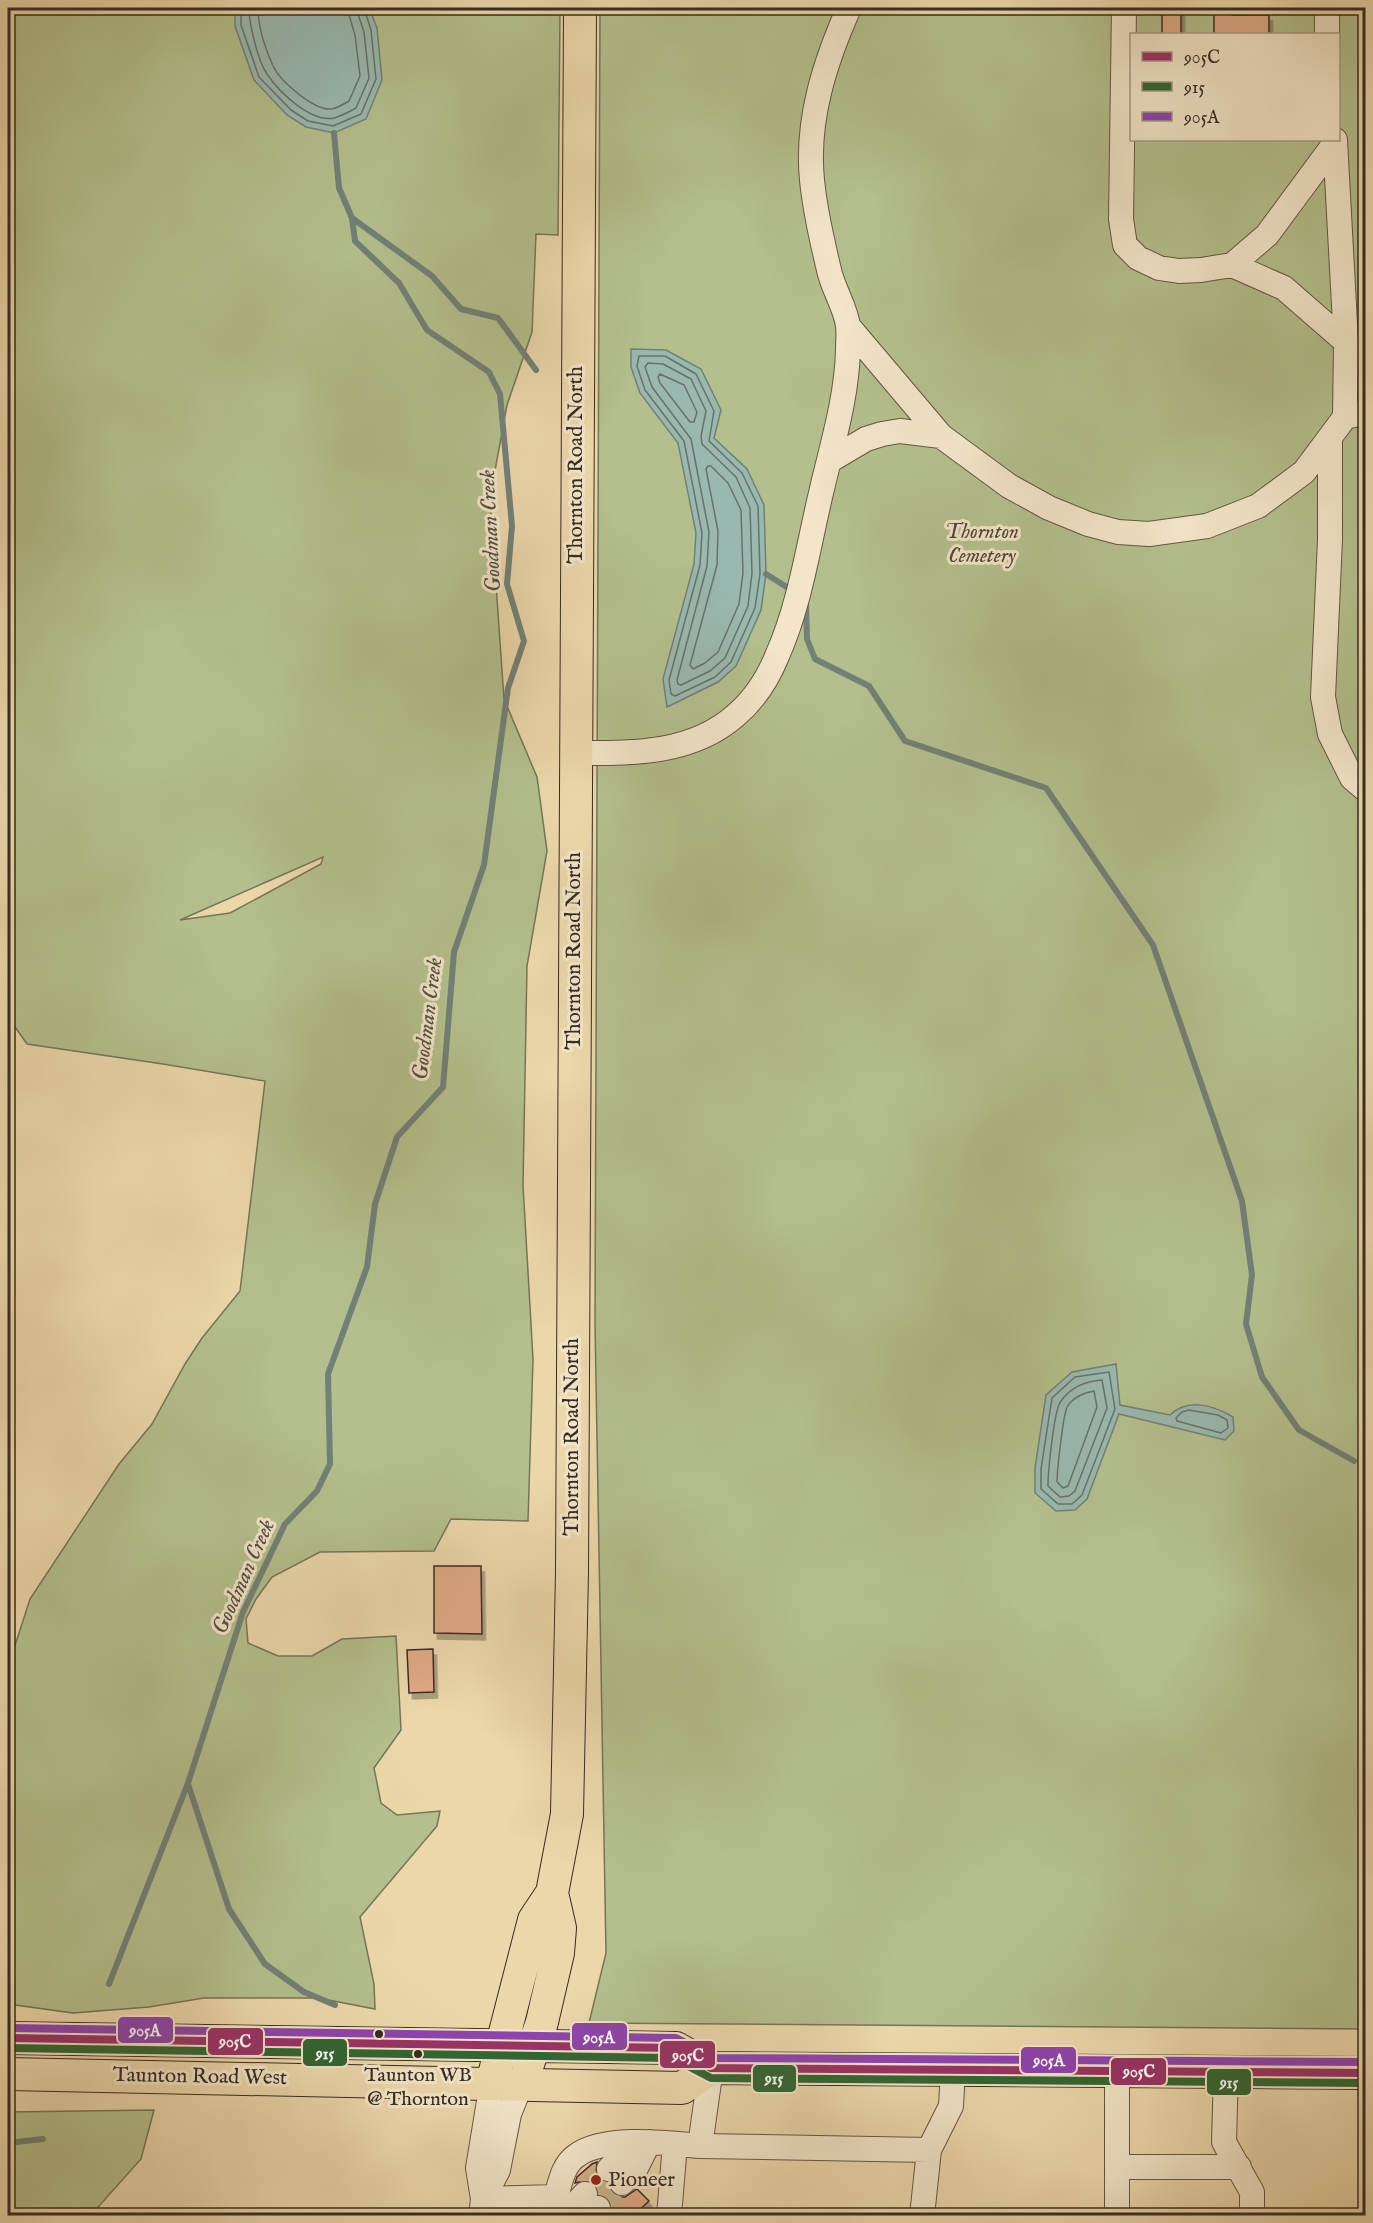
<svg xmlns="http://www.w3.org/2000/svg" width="1373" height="2223" font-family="'IM FELL English',serif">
<defs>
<filter id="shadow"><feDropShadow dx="3.5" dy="6" stdDeviation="0" flood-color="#0004"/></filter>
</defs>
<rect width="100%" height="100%" fill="#ebd7aa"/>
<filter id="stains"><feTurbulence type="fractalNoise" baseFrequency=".00333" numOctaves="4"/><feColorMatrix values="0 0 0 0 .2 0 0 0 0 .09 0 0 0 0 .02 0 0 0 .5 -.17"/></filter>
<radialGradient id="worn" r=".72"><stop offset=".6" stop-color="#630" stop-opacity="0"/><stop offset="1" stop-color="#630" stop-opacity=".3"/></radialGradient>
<!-- green -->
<path fill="#b3bf8c" stroke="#757558" stroke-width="1.5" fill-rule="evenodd" d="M 8,8 L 560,8 L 558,235 L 536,234 L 532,332 L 507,405 L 490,498 L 504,699 L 537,777 L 547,851 L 527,966 L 523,1185 L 533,1359 L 528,1521 L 451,1519 L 434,1551 L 320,1552 L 272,1577 L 256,1599 L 246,1619 L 248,1643 L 278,1656 L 312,1656 L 342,1639 L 396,1636 L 401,1730 L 374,1768 L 381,1803 L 397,1815 L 440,1811 L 437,1826 L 360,1917 L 374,1984 L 375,2009 L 318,1998 L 204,1998 L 149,2007 L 73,2013 L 8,2004 L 8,1667 L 30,1599 L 119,1464 L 152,1424 L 185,1364 L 202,1338 L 240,1291 L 265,1081 L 163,1064 L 27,1044 L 8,1017 ZM 323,857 L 321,864 L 230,913 L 180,920 Z
M 600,8 L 1365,8 L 1365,2029 L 589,2023 L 606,1953 L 595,1323 ZM 1132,34 L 1338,34 L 1338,140 L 1132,140 Z
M 154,2110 L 141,2159 L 91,2215 L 8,2215 L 8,2112 Z"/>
<!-- water -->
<path fill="#99b8af" stroke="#728077" stroke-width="1.5" d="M 235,8 L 369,8 L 377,28 L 382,80 L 366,119 L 334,133 L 306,127 L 287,115 L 254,80 L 235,26 Z
M 631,349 L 666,350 L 701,369 L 721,410 L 714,438 L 747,469 L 764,505 L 766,574 L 761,610 L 736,666 L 718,682 L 667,707 L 663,679 L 694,564 L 696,533 L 678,443 L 640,393 L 631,367 Z
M 1116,1364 L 1120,1405 L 1170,1415 C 1188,1398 1213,1405 1233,1417 L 1234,1431 L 1225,1440 L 1119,1414 L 1087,1499 L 1075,1510 L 1056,1511 L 1035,1493 L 1035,1468 L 1046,1395 L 1072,1372 Z"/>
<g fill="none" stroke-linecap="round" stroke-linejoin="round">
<!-- shore -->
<path stroke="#687269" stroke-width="1.5" d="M 241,8 L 241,25 L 259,77 L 291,110 L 308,121 L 333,126 L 361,114 L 376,79 L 371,30 L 364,8
M 249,8 C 249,24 258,61 267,74 C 279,92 311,123 334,118 C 341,116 349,112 356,108 L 369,78 L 364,32 L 356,8
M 258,8 C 258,27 265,48 273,66 C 280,81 314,111 332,109 C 337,108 344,104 349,101 L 360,76 L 355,35 L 347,8
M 639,356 L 665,356 L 696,374 L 714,411 L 709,441 L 742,473 L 758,506 L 760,574 L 755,608 L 731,662 L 715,677 L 675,696 L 671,694 L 669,680 L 700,565 L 702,533 L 684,441 L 645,390 L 637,366 Z
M 648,363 L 663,364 L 691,379 L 706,411 L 701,436 L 702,444 L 736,477 L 750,508 L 752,573 L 748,606 L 725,658 L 710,671 L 681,685 L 678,684 L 677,680 L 707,566 L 709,532 L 691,439 L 652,387 L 645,367 Z
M 660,374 L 684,385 L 697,412 L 694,422 L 690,422 L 660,383 L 658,377 Z
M 708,466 L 711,466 L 728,483 L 741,510 L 743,573 L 739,604 L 718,652 L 705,663 L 693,669 L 690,665 L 717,565 L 718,531 L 706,469 Z
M 1109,1372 L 1115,1409 L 1082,1495 L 1072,1504 L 1058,1504 L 1041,1489 L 1041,1469 L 1052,1398 L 1075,1377 Z
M 1102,1380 L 1107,1408 L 1075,1491 L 1069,1496 L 1060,1497 L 1048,1486 C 1048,1472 1054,1409 1061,1401 C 1071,1387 1085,1381 1102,1380 Z
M 1094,1391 L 1097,1407 L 1068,1486 L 1063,1488 L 1057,1482 C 1057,1470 1063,1417 1067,1407 C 1072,1398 1085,1392 1094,1391 Z
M 1189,1410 L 1218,1415 L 1227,1420 L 1228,1428 L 1221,1433 L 1177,1421 L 1176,1418 L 1182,1412 Z"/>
<!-- stream -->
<path stroke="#728077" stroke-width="6" d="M 352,218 L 432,276 L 461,309 L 498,318 L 536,370
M 766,574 L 793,591
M 806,604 L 807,639 L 815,659 L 869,686 L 905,741 L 1046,788 L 1153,945 L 1242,1201 L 1252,1275 L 1246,1324 L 1262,1377 L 1299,1430 L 1354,1461
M 188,1784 L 229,1909 L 265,1964 L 304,1992 L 335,2005
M 109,1984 L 188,1783 L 243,1612 L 285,1524 L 317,1491 L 330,1464 L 328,1374 L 367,1267 L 375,1204 L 397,1137 L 443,1087 L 454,952 L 484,865 L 508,688 L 524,641 L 507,584 L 512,526 L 500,394 L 489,372 L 427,330 L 399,283 L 355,241 L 352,218 L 339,188 L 334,133
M 8,2143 L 43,2139"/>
</g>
<!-- building -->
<path fill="#e0aa86" stroke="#372b23" stroke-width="1.5" filter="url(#shadow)" d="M 1162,8 L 1181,8 L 1181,34 L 1162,34 Z
M 1214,8 L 1232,8 L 1232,15 L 1269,15 L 1269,34 L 1214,34 Z
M 434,1566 L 481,1566 L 482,1634 L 434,1633 Z
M 433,1649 L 434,1692 L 409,1693 L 407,1650 Z
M 597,2162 L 596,2173 L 600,2180 L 608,2183 L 612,2193 L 618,2197 L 625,2197 L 637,2189 L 649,2201 L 633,2216 L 610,2216 L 612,2204 L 608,2198 L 599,2194 L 594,2183 L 588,2180 L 575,2183 L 577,2177 L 592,2164 Z"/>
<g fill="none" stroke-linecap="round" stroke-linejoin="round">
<!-- minor-tunnel -->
<path stroke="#c7b58f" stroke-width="24" stroke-dasharray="24 12" stroke-linecap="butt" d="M 585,2194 L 609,2169
M 598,2208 L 622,2183"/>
<defs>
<path id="minor" d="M 1124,8 L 1121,219 L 1125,245 L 1138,258 L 1159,268 L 1179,271 L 1201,270 L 1232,265 L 1284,288 L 1346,342
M 1327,34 L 1327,8
M 1335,140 L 1346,342 L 1345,417
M 1232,265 L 1267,235 L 1335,143
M 848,326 L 941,436
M 1330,438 L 1330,539 L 1323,697 L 1330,734 L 1352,778 L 1366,790
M 829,461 L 866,439 L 882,434 L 900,431 L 941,436 L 1009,486 L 1049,508 L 1088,524 L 1118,532 L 1149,534 L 1207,526 L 1258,506 L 1304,472 L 1345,417 L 1366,412
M 575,753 C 631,753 690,755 735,716 C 754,700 768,678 777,656 C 800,605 808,547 821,493 C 832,445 847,398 848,349 C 848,342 849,333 848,326 C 846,308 833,289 829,270 C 822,241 815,211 812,180 C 806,120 825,62 849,8
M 1117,2071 L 1117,2216
M 1226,2072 L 1224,2142 L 1252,2192 L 1252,2216
M 700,2146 L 929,2150
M 1118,2167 L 1239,2167
M 609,2169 L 635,2142
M 622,2183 L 635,2170 L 649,2142
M 483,2199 L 556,2197 C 560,2183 563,2165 576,2156 C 604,2135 667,2143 700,2146 L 711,2068
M 483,2199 L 498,2170 L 509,2114 L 521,2084
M 567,2213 L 585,2194
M 481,2216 L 483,2199 L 478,2168 L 492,2083
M 590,2216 L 598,2208
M 669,2216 L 675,2144
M 922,2216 L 929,2150 L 951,2106 L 953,2070"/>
<path id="major" d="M 8,2038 L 676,2048 L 711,2068 L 1366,2073
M 528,2064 L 542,2022 L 558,1953 L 560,1928 L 552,1893
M 8,2074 L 682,2088 L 711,2068
M 492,2083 L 534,1920 L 552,1893 L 567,1814 L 572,1572 L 580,8"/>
</defs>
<!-- minor casing -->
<use href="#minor" stroke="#645645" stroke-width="26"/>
<!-- major casing -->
<use href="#major" stroke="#372b23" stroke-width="34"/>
<!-- minor -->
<use href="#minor" stroke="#f2e5c8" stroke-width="24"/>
<!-- major -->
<use href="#major" stroke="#ebd7aa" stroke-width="32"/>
<defs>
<path id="bus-1" d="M 8,2038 L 676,2048 L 711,2068 L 1366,2073"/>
<path id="bus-2" d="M 8,2048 L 673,2058 L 711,2078 L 1366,2083"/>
<path id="bus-3" d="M 8,2028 L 676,2038 L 714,2058 L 1366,2062"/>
</defs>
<!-- bus-1 casing -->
<use href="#bus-1" stroke="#f2e5c8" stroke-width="12"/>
<!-- bus-2 casing -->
<use href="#bus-2" stroke="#f2e5c8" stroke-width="12"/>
<!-- bus-3 casing -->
<use href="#bus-3" stroke="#f2e5c8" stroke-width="12"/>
<!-- bus-1 -->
<use href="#bus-1" stroke="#936" stroke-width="8"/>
<!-- bus-2 -->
<use href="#bus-2" stroke="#363" stroke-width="8"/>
<!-- bus-3 -->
<use href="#bus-3" stroke="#8e44ad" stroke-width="8"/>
</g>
<!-- markers -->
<g fill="#372b23" stroke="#f2e5c8" stroke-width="2">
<circle cx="379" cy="2034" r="5"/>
<circle cx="418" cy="2054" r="5"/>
</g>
<circle fill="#8f2418" stroke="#f2e5c8" stroke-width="2" cx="596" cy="2180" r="6"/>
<g text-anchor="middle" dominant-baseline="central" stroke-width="6" stroke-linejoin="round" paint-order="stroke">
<!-- bus labels -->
<g font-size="20" fill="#372b23" stroke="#f2e5c8">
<text x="418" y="2075">Taunton WB<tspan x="418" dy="24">@ Thornton</tspan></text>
</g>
<!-- street labels -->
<g font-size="21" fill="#372b23" stroke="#f2e5c8">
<text transform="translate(576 465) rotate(-90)">Thornton Road North</text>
<text transform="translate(574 951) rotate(-90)">Thornton Road North</text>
<text transform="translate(572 1437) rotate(-90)">Thornton Road North</text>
<text transform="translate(200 2077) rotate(1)">Taunton Road West</text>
</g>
<!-- park labels -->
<g font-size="21" font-style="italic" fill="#504938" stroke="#f2e5c8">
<text x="982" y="532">Thornton<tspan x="982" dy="24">Cemetery</tspan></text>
</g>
<!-- poi labels -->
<g font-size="21" fill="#372b23" stroke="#f2e5c8" text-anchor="start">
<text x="608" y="2180">Pioneer</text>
</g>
<!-- water labels -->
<g font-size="22" font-style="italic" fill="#504e46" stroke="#f2e5c8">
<text transform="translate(491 531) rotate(-93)">Goodman Creek</text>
<text transform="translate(428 1019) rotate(-83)">Goodman Creek</text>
<text transform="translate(244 1577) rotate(-66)">Goodman Creek</text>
</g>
</g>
<g stroke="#f2e5c8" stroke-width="2">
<rect x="117" y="2016" width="57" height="28" rx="6" fill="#8e44ad"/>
<rect x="571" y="2022" width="57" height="29" rx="6" fill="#8e44ad"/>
<rect x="207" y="2027" width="57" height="29" rx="6" fill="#936"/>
<rect x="302" y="2038" width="46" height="29" rx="6" fill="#363"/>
<rect x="659" y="2040" width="57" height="29" rx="6" fill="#936"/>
<rect x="1020" y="2046" width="57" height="28" rx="6" fill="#8e44ad"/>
<rect x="1110" y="2057" width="57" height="29" rx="6" fill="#936"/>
<rect x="752" y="2064" width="45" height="29" rx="6" fill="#363"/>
<rect x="1206" y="2068" width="46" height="28" rx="6" fill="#363"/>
</g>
<g font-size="16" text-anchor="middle" font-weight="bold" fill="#fff">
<text x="145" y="2036">905A</text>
<text x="599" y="2043">905A</text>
<text x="235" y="2047">905C</text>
<text x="325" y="2059">915</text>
<text x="688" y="2061">905C</text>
<text x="1049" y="2066">905A</text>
<text x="1139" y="2077">905C</text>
<text x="774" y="2084">915</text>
<text x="1229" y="2088">915</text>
</g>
<!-- margin -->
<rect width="1373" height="2223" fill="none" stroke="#ebd7aa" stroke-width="30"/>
<rect x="9" y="9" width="1355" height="2205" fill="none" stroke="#372b23" stroke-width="3"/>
<rect x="15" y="15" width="1343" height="2193" fill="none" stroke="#372b23" stroke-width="1.5"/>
<!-- legend -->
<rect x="1130" y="33" width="210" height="108" fill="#f2e5c8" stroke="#a79b86" stroke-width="1.5"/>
<rect x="1142" y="52" width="30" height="9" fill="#993366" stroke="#a79b86" stroke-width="1.5"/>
<text x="1184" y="63" font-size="18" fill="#372b23">905C</text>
<rect x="1142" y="82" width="30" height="9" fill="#336633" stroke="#a79b86" stroke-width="1.5"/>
<text x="1184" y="93" font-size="18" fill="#372b23">915</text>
<rect x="1142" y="112" width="30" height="9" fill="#8e44ad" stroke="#a79b86" stroke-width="1.5"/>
<text x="1184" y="123" font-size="18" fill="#372b23">905A</text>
<rect width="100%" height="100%" filter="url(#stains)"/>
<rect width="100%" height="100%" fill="url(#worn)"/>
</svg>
